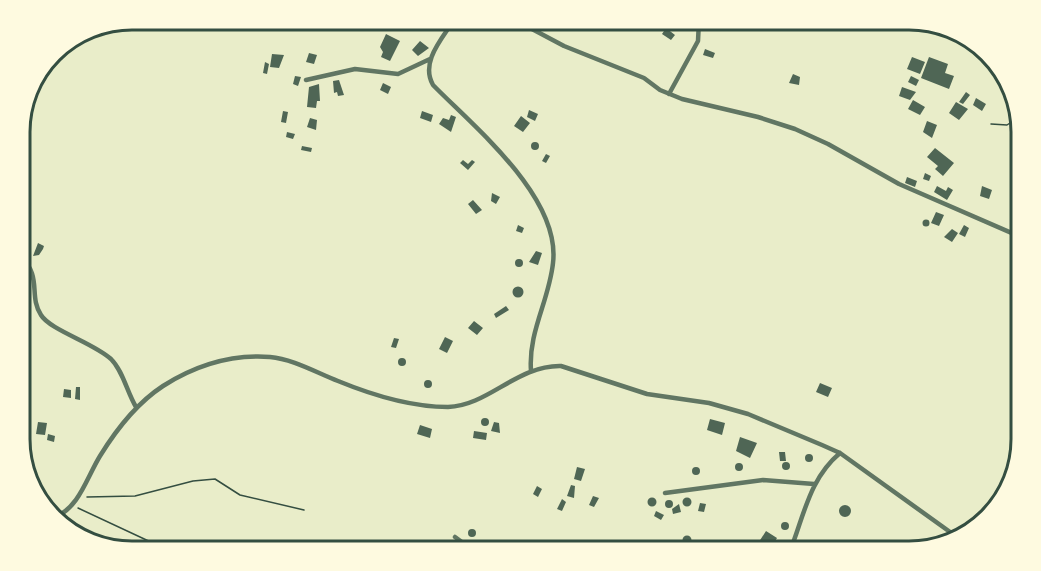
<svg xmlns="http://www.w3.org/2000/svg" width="1041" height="571" font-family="Bitter,serif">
<rect width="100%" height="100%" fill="#e9edc9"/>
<!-- building -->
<path fill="#4f6655" d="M 661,20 L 668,20 L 659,29 L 655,25 Z
M 666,28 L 675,35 L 671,40 L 662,34 Z
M 386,34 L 400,41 L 390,61 L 381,57 L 383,52 L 380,47 Z
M 420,41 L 429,48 L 418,56 L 412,50 Z
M 705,49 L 715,53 L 713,58 L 703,55 Z
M 309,53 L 317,55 L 314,64 L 306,62 Z
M 272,54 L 284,55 L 279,68 L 270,67 Z
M 912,57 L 925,62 L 920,74 L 907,69 Z
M 929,57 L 948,64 L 945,73 L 954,76 L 949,89 L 921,78 Z
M 265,62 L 269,64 L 267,74 L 263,73 Z
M 793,74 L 800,77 L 799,85 L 789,83 Z
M 295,76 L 301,77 L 298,86 L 293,84 Z
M 911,76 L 919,80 L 916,86 L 908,82 Z
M 339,80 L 344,95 L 338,96 L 337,92 L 334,93 L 333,81 Z
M 383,83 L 391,87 L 388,94 L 380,90 Z
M 319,84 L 320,101 L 317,101 L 316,108 L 307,107 L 309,87 Z
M 902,87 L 916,92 L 910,100 L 899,96 Z
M 966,92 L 970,95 L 963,104 L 959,102 Z
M 976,98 L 986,104 L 982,111 L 973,105 Z
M 913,100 L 925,107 L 920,115 L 908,109 Z
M 956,102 L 968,109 L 959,120 L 949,113 Z
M 529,110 L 538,114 L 535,121 L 527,117 Z
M 283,111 L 288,112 L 286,123 L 281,122 Z
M 422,111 L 433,115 L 431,122 L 420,118 Z
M 451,115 L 456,117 L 451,132 L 439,124 L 443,118 L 449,120 Z
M 521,116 L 530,123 L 523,132 L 514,126 Z
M 310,118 L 317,120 L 316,130 L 307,127 Z
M 927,121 L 937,125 L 932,138 L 923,132 Z
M 287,132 L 295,134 L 293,139 L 286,137 Z
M531 146a4 4 0 1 1 8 0a4 4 0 1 1-8 0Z
M 302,146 L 312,148 L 311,152 L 301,150 Z
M 935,148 L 954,163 L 943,176 L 935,169 L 938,166 L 927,157 Z
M 546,154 L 550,156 L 546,163 L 542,161 Z
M 463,160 L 468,164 L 472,160 L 475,162 L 468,170 L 460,163 Z
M 925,173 L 931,176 L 929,181 L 923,179 Z
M 907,177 L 917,181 L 915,187 L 905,183 Z
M 937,186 L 946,191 L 948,187 L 953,190 L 947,200 L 934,192 Z
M 982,186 L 992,190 L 989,199 L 980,196 Z
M 492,193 L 500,197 L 496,204 L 491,201 Z
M 473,200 L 482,210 L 476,214 L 468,204 Z
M 936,212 L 944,215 L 939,226 L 931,223 Z
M922.5 223a3.5 3.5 0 1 1 7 0a3.5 3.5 0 1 1-7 0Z
M 518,225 L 524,228 L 522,233 L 516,231 Z
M 964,225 L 969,228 L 965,237 L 959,234 Z
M 952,229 L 958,233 L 952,242 L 944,237 Z
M 38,243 L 44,246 L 43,249 L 39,255 L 33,256 Z
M 536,251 L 542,253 L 538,265 L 529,262 Z
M515 263a4 4 0 1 1 8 0a4 4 0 1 1-8 0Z
M512.5 292a5.5 5.5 0 1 1 11 0a5.5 5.5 0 1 1-11 0Z
M 22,289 L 28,293 L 25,297 L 21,296 L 21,307 L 20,290 Z
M 506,306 L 509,310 L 496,318 L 494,314 Z
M 474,321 L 483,328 L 477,335 L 468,328 Z
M 445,337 L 453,341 L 447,353 L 439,349 Z
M 394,338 L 399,339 L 396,348 L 391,347 Z
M398 362a4 4 0 1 1 8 0a4 4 0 1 1-8 0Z
M424 384a4 4 0 1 1 8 0a4 4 0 1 1-8 0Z
M 820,383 L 832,388 L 828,397 L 816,392 Z
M 76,387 L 80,387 L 80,400 L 75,399 Z
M 64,389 L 71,390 L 71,398 L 63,397 Z
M481 422a4 4 0 1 1 8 0a4 4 0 1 1-8 0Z
M 710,419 L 725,423 L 722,435 L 707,430 Z
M 38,422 L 47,423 L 45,435 L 36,434 Z
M 494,422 L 499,423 L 500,433 L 491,431 Z
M 420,425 L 432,429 L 430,438 L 417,434 Z
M 474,431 L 487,433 L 486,440 L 473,438 Z
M 48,434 L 55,436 L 54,442 L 47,440 Z
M 740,437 L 757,443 L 750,458 L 736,451 Z
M 779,452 L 785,452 L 786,461 L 780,461 Z
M805 458a4 4 0 1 1 8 0a4 4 0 1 1-8 0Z
M782 466a4 4 0 1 1 8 0a4 4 0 1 1-8 0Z
M735 467a4 4 0 1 1 8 0a4 4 0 1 1-8 0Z
M692 471a4 4 0 1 1 8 0a4 4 0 1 1-8 0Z
M 577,467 L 585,469 L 581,481 L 574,479 Z
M 571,485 L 575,486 L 574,498 L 567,496 Z
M 537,486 L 542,489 L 538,497 L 533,494 Z
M 593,496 L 599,498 L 594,507 L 589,505 Z
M682.5 502a4.5 4.5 0 1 1 9 0a4.5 4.5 0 1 1-9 0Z
M647.5 502a4.5 4.5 0 1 1 9 0a4.5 4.5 0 1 1-9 0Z
M 562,499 L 566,502 L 562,511 L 557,509 Z
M665 504a4 4 0 1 1 8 0a4 4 0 1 1-8 0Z
M 700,503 L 706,504 L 704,512 L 698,511 Z
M 679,504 L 681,512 L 673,514 L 672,509 Z
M839 511a6 6 0 1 1 12 0a6 6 0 1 1-12 0Z
M 656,511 L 664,515 L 661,520 L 654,516 Z
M781 526a4 4 0 1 1 8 0a4 4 0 1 1-8 0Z
M468 533a4 4 0 1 1 8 0a4 4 0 1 1-8 0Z
M 766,531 L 777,538 L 769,551 L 753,551 Z
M682.5 540a4.5 4.5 0 1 1 9 0a4.5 4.5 0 1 1-9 0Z
M695.5 545a3.5 3.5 0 1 1 7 0a3.5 3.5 0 1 1-7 0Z"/>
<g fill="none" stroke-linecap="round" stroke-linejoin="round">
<!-- path -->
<path stroke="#344e41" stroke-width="1.5" d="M 991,124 L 1007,125 L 1019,117
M 87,497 L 135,496 L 193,481 L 215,479 L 240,495 L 304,510
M 78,508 L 170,551"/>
<!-- minor -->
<path stroke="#617663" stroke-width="4.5" d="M 454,20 C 442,39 420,62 433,85 C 474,127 561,197 553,263 C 549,301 528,332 531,371
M 515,20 L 564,46 L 644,78 L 660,90 L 682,99 L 758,117 L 795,129 L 828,144 L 899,184 L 1021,237
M 306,80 L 355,69 L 398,74 L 430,59
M 669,94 L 698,41 L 699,20
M 20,256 C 43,277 28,295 41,315 C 50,330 94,343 111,359 C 123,371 127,392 136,407
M 665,493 L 763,480 L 814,484
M 55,517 C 79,508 87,477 100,456 C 116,430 137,403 163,386 C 196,365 230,354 270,357 C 293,359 317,373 338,381 C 372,395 412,407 448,407 C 488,406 517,365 561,366 L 647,394 L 709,403 L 748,414 L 822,445 L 840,453 L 957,537
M 455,537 L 474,551
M 790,551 C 804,516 809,479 840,453"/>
</g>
<!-- crop -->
<path d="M0 0H1041V571H0ZM132 30H909A102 102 0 0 1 1011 132V439A102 102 0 0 1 909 541H132A102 102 0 0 1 30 439V132A102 102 0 0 1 132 30Z" fill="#fefae0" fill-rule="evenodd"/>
<path fill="none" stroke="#344e41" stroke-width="3" d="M132 30H909A102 102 0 0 1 1011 132V439A102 102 0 0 1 909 541H132A102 102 0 0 1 30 439V132A102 102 0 0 1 132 30Z"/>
</svg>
